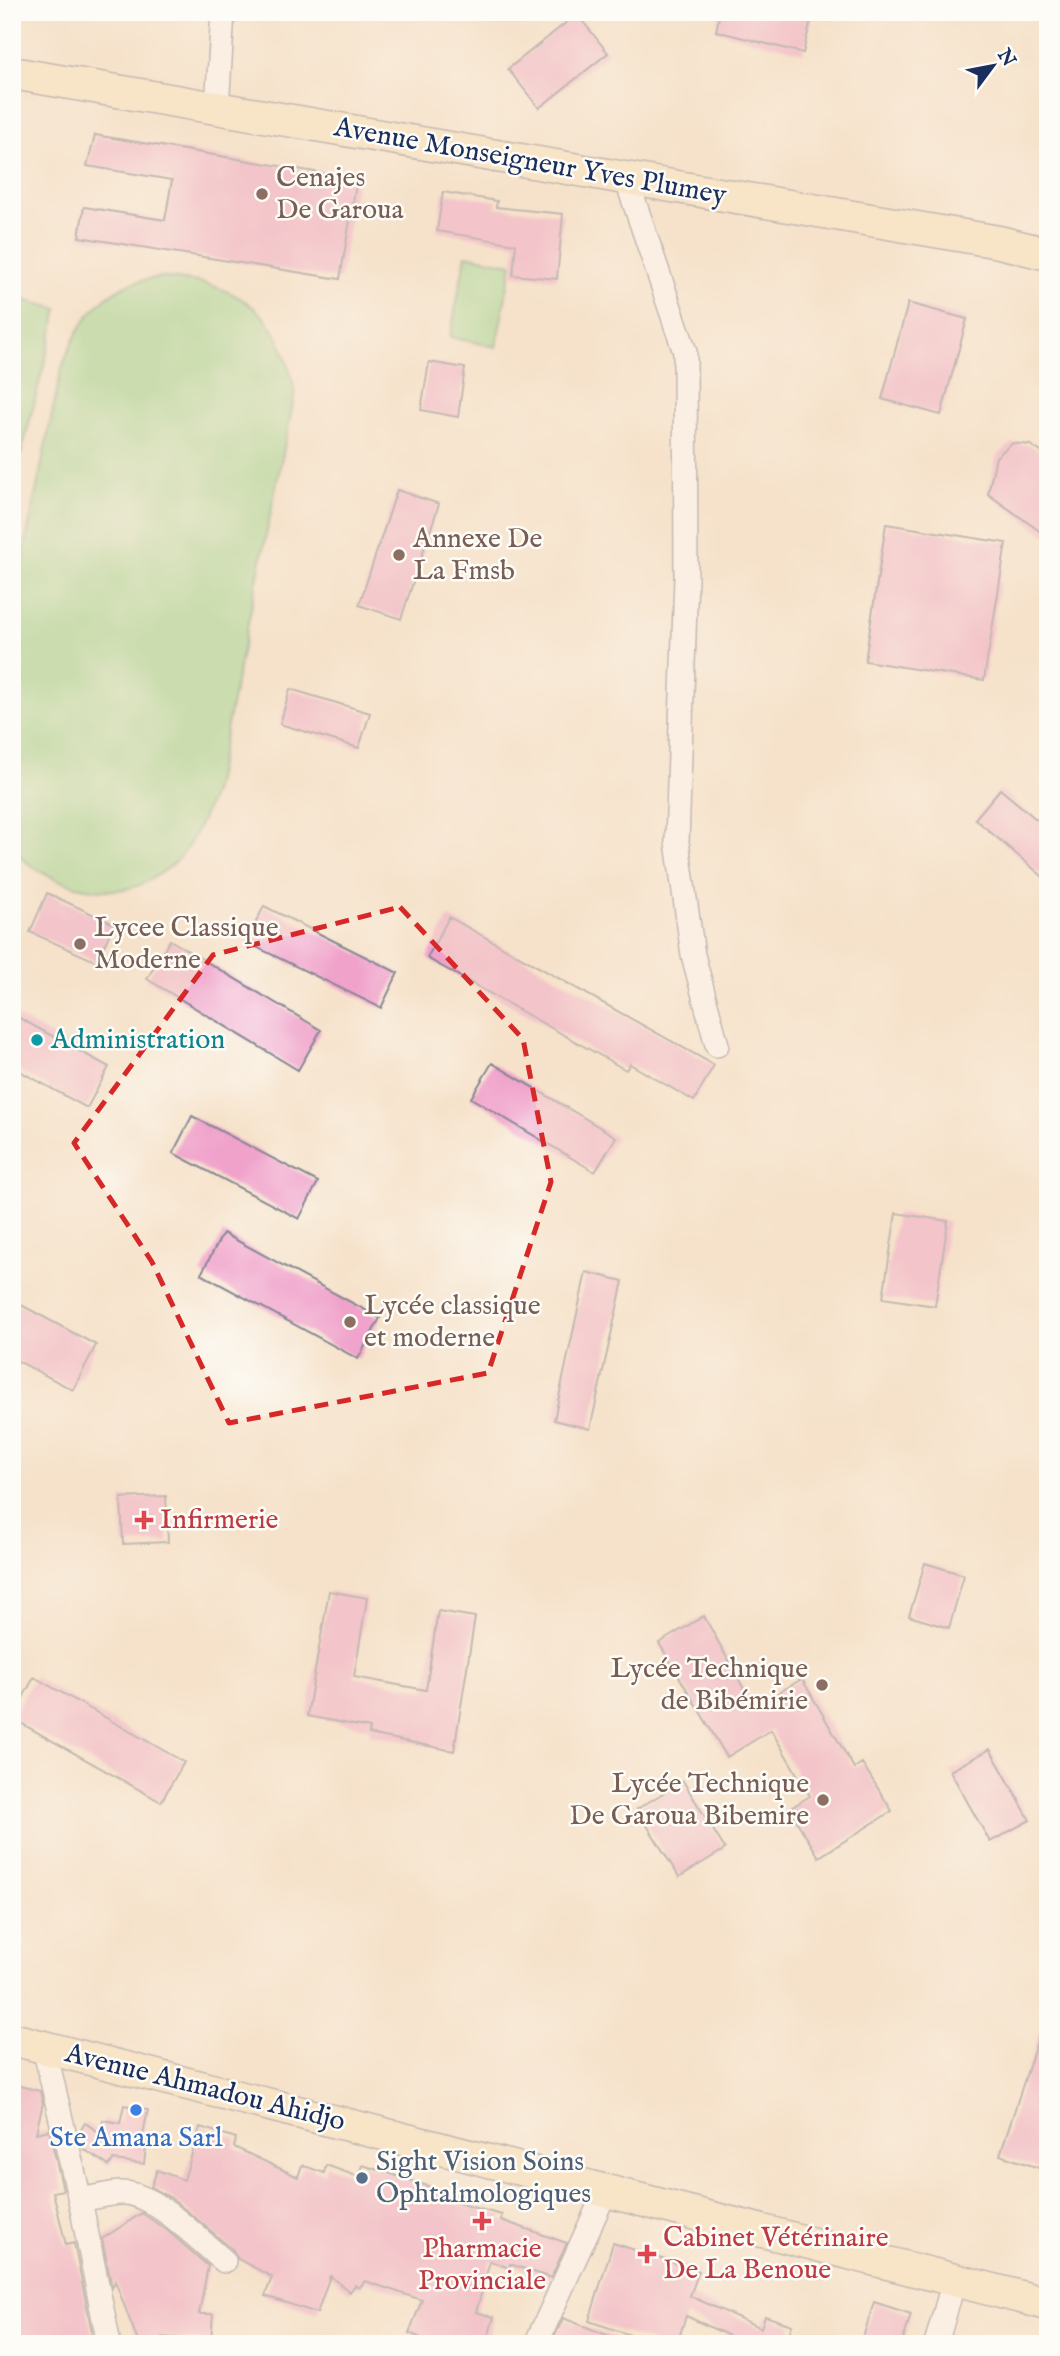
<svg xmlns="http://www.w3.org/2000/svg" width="1060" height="2356" font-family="'IM FELL English',serif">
<rect width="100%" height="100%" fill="#fdfcf7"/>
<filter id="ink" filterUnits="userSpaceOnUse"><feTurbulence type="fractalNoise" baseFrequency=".0143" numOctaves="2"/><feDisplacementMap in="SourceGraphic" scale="14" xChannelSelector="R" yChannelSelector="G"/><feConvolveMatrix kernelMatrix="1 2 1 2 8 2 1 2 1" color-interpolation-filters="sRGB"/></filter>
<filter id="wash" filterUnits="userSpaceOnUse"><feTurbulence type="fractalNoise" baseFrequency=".00686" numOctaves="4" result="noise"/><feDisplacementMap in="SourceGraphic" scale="28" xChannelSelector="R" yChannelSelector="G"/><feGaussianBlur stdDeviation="1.57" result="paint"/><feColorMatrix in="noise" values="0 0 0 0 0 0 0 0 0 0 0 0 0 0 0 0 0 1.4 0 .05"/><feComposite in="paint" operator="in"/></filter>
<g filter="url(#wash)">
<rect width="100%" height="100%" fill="#f6e2ca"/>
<!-- green -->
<path fill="#98d88f" stroke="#5a8476" stroke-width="2" d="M 466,255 L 512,264 L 496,347 L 450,337 Z
M 161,277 C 177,280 195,280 210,285 C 267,303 285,338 295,394 L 214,789 C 205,813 195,841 177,860 C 165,872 141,887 125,889 C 87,895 37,878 12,848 L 12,609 L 61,371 C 72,337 90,303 124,286 C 134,281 149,280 161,277 Z
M 12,297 L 58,309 L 14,483 L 12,483 Z"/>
<g id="blocks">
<!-- building -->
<path fill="#f0a2ca" d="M 720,12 L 813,12 L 803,53 L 716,31 Z
M 577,14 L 608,53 L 539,108 L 508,69 Z
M 95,135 L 357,179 L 340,279 L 79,237 L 84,207 L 165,220 L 172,180 L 87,166 Z
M 443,192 L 497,201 L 496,207 L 563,214 L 557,279 L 513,275 L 516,244 L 437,231 Z
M 908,303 L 967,319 L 941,415 L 882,399 Z
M 429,362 L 465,368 L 458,417 L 421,410 Z
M 1012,443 L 1030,445 L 1048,456 L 1048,537 L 988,494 L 996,457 Z
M 397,490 L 439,504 L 401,619 L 359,605 Z
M 886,524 L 1006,543 L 984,680 L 865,661 Z
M 290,689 L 370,713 L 359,748 L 280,724 Z
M 1000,789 L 1048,829 L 1048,881 L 975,819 Z
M 47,893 L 114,924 L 97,962 L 30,932 Z
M 264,906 L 398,973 L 381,1008 L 246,942 Z
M 449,917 L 714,1065 L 694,1101 L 630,1064 L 626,1070 L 427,958 Z
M 170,940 L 321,1030 L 298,1070 L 147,979 Z
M 12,1014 L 109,1067 L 87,1108 L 12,1067 Z
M 492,1063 L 616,1137 L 595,1172 L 471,1098 Z
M 192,1116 L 318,1182 L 299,1219 L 173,1153 Z
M 896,1213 L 948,1221 L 935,1306 L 883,1298 Z
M 223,1233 L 380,1318 L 358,1359 L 201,1274 Z
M 586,1272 L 623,1281 L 590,1429 L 554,1420 Z
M 12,1300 L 96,1345 L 73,1390 L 12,1358 Z
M 166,1496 L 168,1542 L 123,1544 L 121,1498 Z
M 925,1563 L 964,1575 L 949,1628 L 909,1616 Z
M 329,1591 L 367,1598 L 354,1677 L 426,1690 L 438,1611 L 475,1617 L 454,1751 L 369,1734 L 370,1728 L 307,1716 Z
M 704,1616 L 754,1707 L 802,1679 L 854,1768 L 862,1763 L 892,1811 L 819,1857 L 789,1809 L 810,1796 L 771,1730 L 727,1757 L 659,1643 Z
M 34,1677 L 184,1762 L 161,1802 L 12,1718 Z
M 990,1749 L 1030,1820 L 990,1842 L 950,1771 Z
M 683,1781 L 725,1849 L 679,1877 L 637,1809 Z
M 1044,2020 L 1048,2020 L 1048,2171 L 1000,2155 Z
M 12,2084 L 40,2091 L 43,2103 L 36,2133 L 49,2130 L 63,2190 L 53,2192 L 66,2245 L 74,2243 L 92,2332 L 87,2344 L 12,2344 Z
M 124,2105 L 148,2110 L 142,2139 L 147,2139 L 144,2164 L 113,2160 L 109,2166 L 82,2148 L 79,2133 L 85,2123 L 100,2133 L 103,2120 L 120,2123 Z
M 200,2127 L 236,2138 L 234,2147 L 298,2177 L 302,2165 L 324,2173 L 326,2165 L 359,2177 L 363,2165 L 455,2195 L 453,2202 L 502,2215 L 501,2220 L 567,2243 L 551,2278 L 510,2264 L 509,2268 L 490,2261 L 476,2312 L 494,2317 L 486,2344 L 417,2344 L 419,2337 L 409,2333 L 422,2300 L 365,2281 L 359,2288 L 355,2285 L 350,2292 L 330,2276 L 317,2313 L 265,2296 L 272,2277 L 238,2259 L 233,2250 L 199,2221 L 171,2198 L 151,2187 L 157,2170 L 184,2180 Z
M 142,2213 L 168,2231 L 208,2266 L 199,2314 L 213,2314 L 211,2341 L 162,2337 L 159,2344 L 139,2344 L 115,2281 L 112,2288 L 102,2239 Z
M 613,2243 L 699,2271 L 690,2296 L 761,2328 L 765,2316 L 792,2325 L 787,2340 L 796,2344 L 747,2344 L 686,2316 L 677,2344 L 657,2344 L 589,2321 Z
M 874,2302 L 911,2314 L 902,2344 L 861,2344 Z
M 563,2318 L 625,2342 L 625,2344 L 551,2344 Z"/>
</g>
</g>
<g filter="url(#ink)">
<use href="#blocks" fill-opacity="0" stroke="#888894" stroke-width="2"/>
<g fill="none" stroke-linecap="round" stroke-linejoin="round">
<defs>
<path id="street" d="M 217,108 L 223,12
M 626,178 L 685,352 L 686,577 L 677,842 L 693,955 L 717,1045
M 44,2047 L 80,2200 L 109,2344
M 80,2200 C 94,2198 111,2192 124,2193 C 155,2194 201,2242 224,2261
M 536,2344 L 606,2190
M 936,2344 L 954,2281"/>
<path id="secondary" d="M 12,73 L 999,242 L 1048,254
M 12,2039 L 1048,2304"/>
</defs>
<!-- street casing -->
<use href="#street" stroke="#888894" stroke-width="26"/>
<!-- secondary casing -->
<use href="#secondary" stroke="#888894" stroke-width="35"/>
<!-- street -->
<use href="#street" stroke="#fff" stroke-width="23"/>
<!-- secondary -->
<use href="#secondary" stroke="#fbe6c4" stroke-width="32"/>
</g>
</g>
<!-- marked area -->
<path d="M0 0H1060V2356H0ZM 400,907 L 523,1039 L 551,1182 L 488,1373 L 229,1423 L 152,1262 L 74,1143 L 213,955 Z" fill="#f6e2ca" fill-opacity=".55" fill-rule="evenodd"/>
<path fill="none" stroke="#d62828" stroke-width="5" stroke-dasharray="14 9" stroke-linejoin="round" d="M 400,907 L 523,1039 L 551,1182 L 488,1373 L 229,1423 L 152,1262 L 74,1143 L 213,955 Z"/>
<!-- markers -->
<g fill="#8d6e63" stroke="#fdfcf7" stroke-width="2.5">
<circle cx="262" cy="194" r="7"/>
<circle cx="399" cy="555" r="7"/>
<circle cx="80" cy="944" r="7"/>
<circle cx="350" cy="1322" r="7"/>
<circle cx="822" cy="1685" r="7"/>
<circle cx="823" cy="1800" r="7"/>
</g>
<circle fill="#0f9aa8" stroke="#fdfcf7" stroke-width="2.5" cx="37" cy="1040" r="7"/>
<g fill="#e0444e" stroke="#fdfcf7" stroke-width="2.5">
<path d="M140.5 1509.5h7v7h7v7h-7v7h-7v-7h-7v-7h7z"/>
<path d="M478.5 2210.5h7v7h7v7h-7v7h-7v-7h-7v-7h7z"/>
<path d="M643.5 2243.5h7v7h7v7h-7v7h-7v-7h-7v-7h7z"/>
</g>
<circle fill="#3f7fe0" stroke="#fdfcf7" stroke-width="2.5" cx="136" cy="2110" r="7"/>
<circle fill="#5c6f8a" stroke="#fdfcf7" stroke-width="2.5" cx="362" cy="2178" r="7"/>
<g text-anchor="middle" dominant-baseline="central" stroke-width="5" stroke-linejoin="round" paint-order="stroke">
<!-- street labels -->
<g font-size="28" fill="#1b2f5e" stroke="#fdfcf7">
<text transform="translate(530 162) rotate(10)">Avenue Monseigneur Yves Plumey</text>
<text transform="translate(205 2088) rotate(14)">Avenue Ahmadou Ahidjo</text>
</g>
<!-- education labels -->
<g font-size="28" fill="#785e54" stroke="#fdfcf7" text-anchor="start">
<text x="276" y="178">Cenajes<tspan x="276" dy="32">De Garoua</tspan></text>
<text x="413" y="539">Annexe De<tspan x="413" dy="32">La Fmsb</tspan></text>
<text x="94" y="928">Lycee Classique<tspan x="94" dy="32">Moderne</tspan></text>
<text x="364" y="1306">Lycée classique<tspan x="364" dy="32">et moderne</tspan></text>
<text x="808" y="1669" text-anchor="end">Lycée Technique<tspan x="808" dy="32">de Bibémirie</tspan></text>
<text x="809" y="1784" text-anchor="end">Lycée Technique<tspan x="809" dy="32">De Garoua Bibemire</tspan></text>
</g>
<!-- culture labels -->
<g font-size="28" fill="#0d838f" stroke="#fdfcf7" text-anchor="start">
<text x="51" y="1040">Administration</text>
</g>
<!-- health labels -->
<g font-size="28" fill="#be3a42" stroke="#fdfcf7" text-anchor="start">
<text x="160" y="1520">Infirmerie</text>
<text x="663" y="2238">Cabinet Vétérinaire<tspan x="663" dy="32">De La Benoue</tspan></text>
<text x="482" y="2249" text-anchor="middle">Pharmacie<tspan x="482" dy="32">Provinciale</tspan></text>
</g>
<!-- shop labels -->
<g font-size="28" fill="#366cbe" stroke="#fdfcf7">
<text x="136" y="2138">Ste Amana Sarl</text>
</g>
<!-- service labels -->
<g font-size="28" fill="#4e5e75" stroke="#fdfcf7" text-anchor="start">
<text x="376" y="2162">Sight Vision Soins<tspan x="376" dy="32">Ophtalmologiques</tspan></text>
</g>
</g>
<!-- margin -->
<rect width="1060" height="2356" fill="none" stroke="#fdfcf7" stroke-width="42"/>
<!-- north arrow -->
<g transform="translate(993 66) rotate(58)" stroke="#fdfcf7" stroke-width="5" paint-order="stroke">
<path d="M0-5L12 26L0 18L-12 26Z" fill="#1b2f5e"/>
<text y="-10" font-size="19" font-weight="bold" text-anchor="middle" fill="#1b2f5e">N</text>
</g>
</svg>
